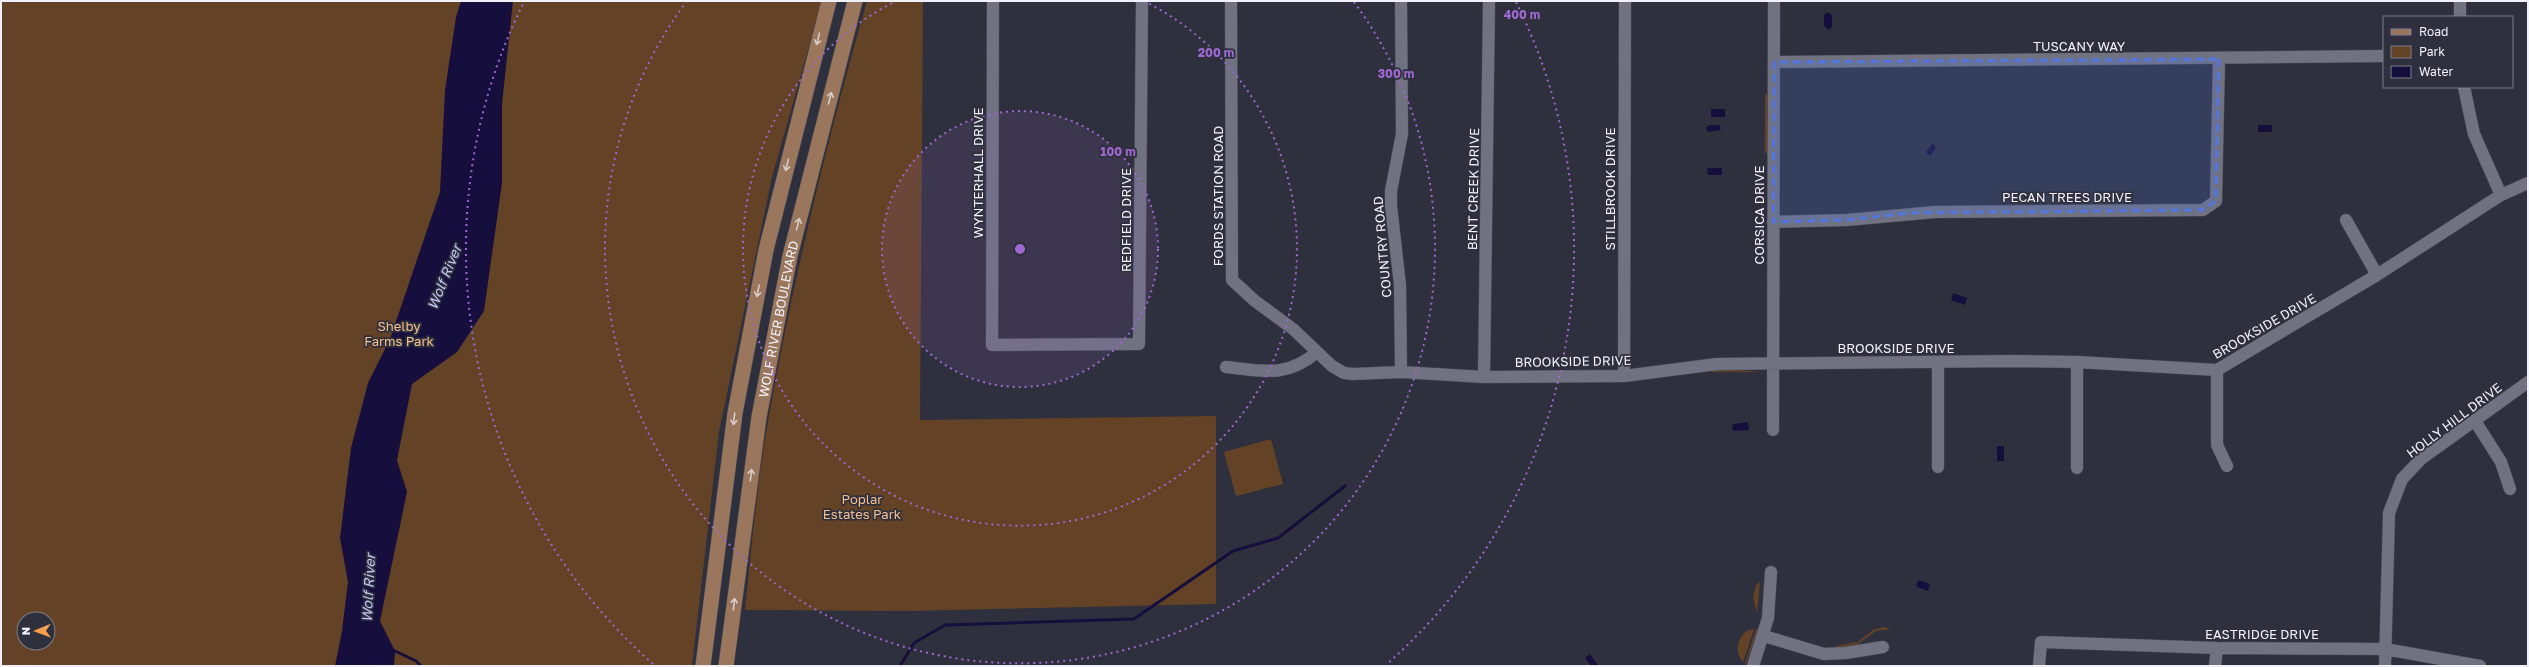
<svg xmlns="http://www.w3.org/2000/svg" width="2529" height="667" font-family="'Golos Text',sans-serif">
<rect width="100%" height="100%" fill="#2f303d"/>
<!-- green -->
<path fill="#634225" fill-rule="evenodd" d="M 1,1 L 822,1 L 772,177 L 719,432 L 692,666 L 1,666 ZM 24,619 L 48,619 L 48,643 L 24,643 Z
M 867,1 L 923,1 L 920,420 L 1216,416 L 1216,604 L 906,611 L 745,610 C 751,553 756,495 765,439 C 790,291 826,145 867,1 Z
M 1765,94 L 1767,94 L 1767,153 L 1765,153 Z
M 1732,369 L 1759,372 L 1711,372 L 1711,370 Z
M 1271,439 L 1283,484 L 1236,496 L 1224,452 Z
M 1760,582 L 1757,613 L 1753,598 L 1756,585 Z
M 1884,627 L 1891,629 L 1876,631 L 1857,645 L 1836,648 L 1836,646 L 1858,642 L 1873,630 Z
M 1754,629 L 1743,662 C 1734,651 1737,638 1748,630 Z
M 1756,629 L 1758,629 L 1746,664 L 1745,663 Z"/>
<!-- water -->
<path fill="#160f3d" d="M 461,1 L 513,1 L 502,104 L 502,183 L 484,311 L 457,352 L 412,384 L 397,460 L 407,492 L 380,621 L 395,651 L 394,666 L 335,666 L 342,631 L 348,582 L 340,538 L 351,448 L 368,383 L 390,339 L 440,192 L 445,90 L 456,17 Z
M 1827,12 L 1832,15 L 1832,27 L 1829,30 L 1824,26 L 1824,15 Z
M 1711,109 L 1725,109 L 1725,117 L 1711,117 Z
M 1709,125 L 1719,125 L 1721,130 L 1708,132 L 1706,128 Z
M 2258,125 L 2272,125 L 2272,132 L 2258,132 Z
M 1933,143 L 1936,148 L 1930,156 L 1926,152 Z
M 1707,168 L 1722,168 L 1722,175 L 1708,175 Z
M 1953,293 L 1967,298 L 1965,305 L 1951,300 Z
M 1748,422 L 1749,430 L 1734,431 L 1732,429 L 1733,424 Z
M 1997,446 L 2004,446 L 2004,461 L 1997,461 Z
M 1919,580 L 1930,584 L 1928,591 L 1917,587 L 1916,584 Z
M 1590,654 L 1598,665 L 1591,666 L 1585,658 Z"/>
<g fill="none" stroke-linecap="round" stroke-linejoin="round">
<!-- stream -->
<path stroke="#160f3d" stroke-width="3" d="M 393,650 L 416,661 L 421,666
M 900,666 L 914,643 L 945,625 L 1134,619 L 1233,551 L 1278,538 L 1345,486"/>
<defs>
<path id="minor" d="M 993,1 L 992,345 L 1139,344 L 1142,1
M 1231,1 L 1232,280 L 1255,301 L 1293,329 L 1332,366 L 1344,373 L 1353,374 L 1401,372 L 1484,377 L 1624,376 L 1717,364 L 2011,361 L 2077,362 L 2217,370 L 2377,275 L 2501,195 L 2528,183
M 1401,1 L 1402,134 L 1391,191 L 1391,206 L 1400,285 L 1401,372
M 2460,17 L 2460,1
M 1774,62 L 2384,56
M 2464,87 L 2474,134 L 2501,195
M 2346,220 L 2377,275
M 1773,222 L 1847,220 L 1935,212 L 2203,210 L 2216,201 L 2219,59
M 2077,362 L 2077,468
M 1226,367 C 1263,371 1287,378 1317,352
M 2217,370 L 2217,445 L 2227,466
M 1624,376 L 1625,1
M 1484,377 L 1489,1
M 2475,421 L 2501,462 L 2510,489
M 1773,430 L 1774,1
M 1938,467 L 1938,362
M 1764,636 L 1824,654 L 1846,653 L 1883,647
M 1753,666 L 1768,618 L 1771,572
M 2039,666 L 2041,642 L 2217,648 L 2385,649 L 2480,666
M 2215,666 L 2217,648
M 2385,666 L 2389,513 L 2402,479 L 2421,459 L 2528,382"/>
<g id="major">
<path d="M 703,666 L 735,413 L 766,250 L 829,1"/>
<path id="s1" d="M 726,666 L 759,417 L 790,256 L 855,1"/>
</g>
</defs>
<!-- minor casing -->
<use href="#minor" stroke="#4b4b58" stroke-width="13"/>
<!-- major casing -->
<use href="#major" stroke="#4b4b58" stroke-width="16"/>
<!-- minor -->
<use href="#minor" stroke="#707181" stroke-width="12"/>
<!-- major -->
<use href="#major" stroke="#9a765c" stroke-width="15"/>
</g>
<!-- one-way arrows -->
<defs><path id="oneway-shaft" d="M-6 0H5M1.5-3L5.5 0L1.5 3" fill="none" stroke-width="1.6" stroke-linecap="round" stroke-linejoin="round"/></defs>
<g stroke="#d7cccb">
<use href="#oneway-shaft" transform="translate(818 39) rotate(104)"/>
<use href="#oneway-shaft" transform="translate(830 98) rotate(-76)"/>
<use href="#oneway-shaft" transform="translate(787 165) rotate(104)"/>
<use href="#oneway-shaft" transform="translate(798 224) rotate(-76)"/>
<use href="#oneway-shaft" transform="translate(758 291) rotate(101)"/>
<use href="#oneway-shaft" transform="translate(734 419) rotate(97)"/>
<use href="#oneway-shaft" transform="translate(751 475) rotate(-83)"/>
<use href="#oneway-shaft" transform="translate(734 604) rotate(-83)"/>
</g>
<!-- marked area -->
<path fill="#5277e1" fill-opacity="0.2" stroke="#5277e1" stroke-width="3" stroke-dasharray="8 5" stroke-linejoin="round" d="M 2219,59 L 2216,201 L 2203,210 L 1910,213 L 1847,220 L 1773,222 L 1774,62 Z"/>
<!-- distance rings -->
<circle cx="1020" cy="249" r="138" fill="#9e67d1" fill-opacity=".12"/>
<g fill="none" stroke="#9e67d1" stroke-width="2" stroke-dasharray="2 4">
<circle cx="1020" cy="249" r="138"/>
<path d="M1144 1A277 277 0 1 1 896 1"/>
<path d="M1354 2A415 415 0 1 1 686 2"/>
<path d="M653 664A554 554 0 0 1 524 2M1516 2A554 554 0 0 1 1387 664"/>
</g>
<g text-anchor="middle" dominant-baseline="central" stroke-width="3.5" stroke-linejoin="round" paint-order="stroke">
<!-- street labels -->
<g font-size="13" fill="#f1f1fb" stroke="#2f303d">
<text x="2079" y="46">TUSCANY WAY</text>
<text transform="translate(978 173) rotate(-90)">WYNTERHALL DRIVE</text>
<text transform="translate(1473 189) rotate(-89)">BENT CREEK DRIVE</text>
<text transform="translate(1610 189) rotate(-90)">STILLBROOK DRIVE</text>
<text transform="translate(1218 196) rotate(-90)">FORDS STATION ROAD</text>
<text x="2067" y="197">PECAN TREES DRIVE</text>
<text transform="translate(1759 215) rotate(-90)">CORSICA DRIVE</text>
<text transform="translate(1126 220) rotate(-90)">REDFIELD DRIVE</text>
<text transform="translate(1382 247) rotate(-95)">COUNTRY ROAD</text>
<text stroke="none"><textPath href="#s1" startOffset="351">WOLF RIVER BOULEVARD</textPath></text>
<text transform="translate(2264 326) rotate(-30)">BROOKSIDE DRIVE</text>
<text x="1896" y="348">BROOKSIDE DRIVE</text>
<text transform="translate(1573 361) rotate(-1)">BROOKSIDE DRIVE</text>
<text transform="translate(2454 420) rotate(-37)">HOLLY HILL DRIVE</text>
<text x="2262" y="634">EASTRIDGE DRIVE</text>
</g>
<!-- park labels -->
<g font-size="13" fill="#f6bd8c" stroke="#2f303d">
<text x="399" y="326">Shelby<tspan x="399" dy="15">Farms Park</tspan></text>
<text x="862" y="499">Poplar<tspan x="862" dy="15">Estates Park</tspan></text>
</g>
<!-- water labels -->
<g font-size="14" font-style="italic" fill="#c4c6f7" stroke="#2f303d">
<text transform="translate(444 277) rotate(-68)">Wolf River</text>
<text transform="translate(368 588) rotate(-87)">Wolf River</text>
</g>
</g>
<circle cx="1020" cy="249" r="6" fill="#9e67d1" stroke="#2f303d" stroke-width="2"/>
<g font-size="12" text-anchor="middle" font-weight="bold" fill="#9e67d1" stroke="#2f303d" stroke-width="3.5" stroke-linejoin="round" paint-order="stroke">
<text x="1522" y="19">400 m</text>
<text x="1216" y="57">200 m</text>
<text x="1396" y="78">300 m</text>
<text x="1118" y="156">100 m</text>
</g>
<!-- border -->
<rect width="2529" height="667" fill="none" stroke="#f1f1fb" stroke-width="4"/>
<!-- legend -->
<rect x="2383" y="16" width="130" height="72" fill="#2f303d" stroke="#7d7d89"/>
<rect x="2391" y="29" width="20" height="6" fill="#9a765c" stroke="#7d7d89"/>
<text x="2419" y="36" font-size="12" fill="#f1f1fb">Road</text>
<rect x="2391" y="46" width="20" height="12" fill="#634225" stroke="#7d7d89"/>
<text x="2419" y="56" font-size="12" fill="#f1f1fb">Park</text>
<rect x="2391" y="66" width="20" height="12" fill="#160f3d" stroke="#7d7d89"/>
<text x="2419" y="76" font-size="12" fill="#f1f1fb">Water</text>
<!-- north arrow -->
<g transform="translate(36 631) rotate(269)"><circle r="19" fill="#2f303d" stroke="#7d7d89"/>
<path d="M0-3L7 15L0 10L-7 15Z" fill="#f8a04b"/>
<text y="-6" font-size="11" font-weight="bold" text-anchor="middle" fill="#f1f1fb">N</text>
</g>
</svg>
